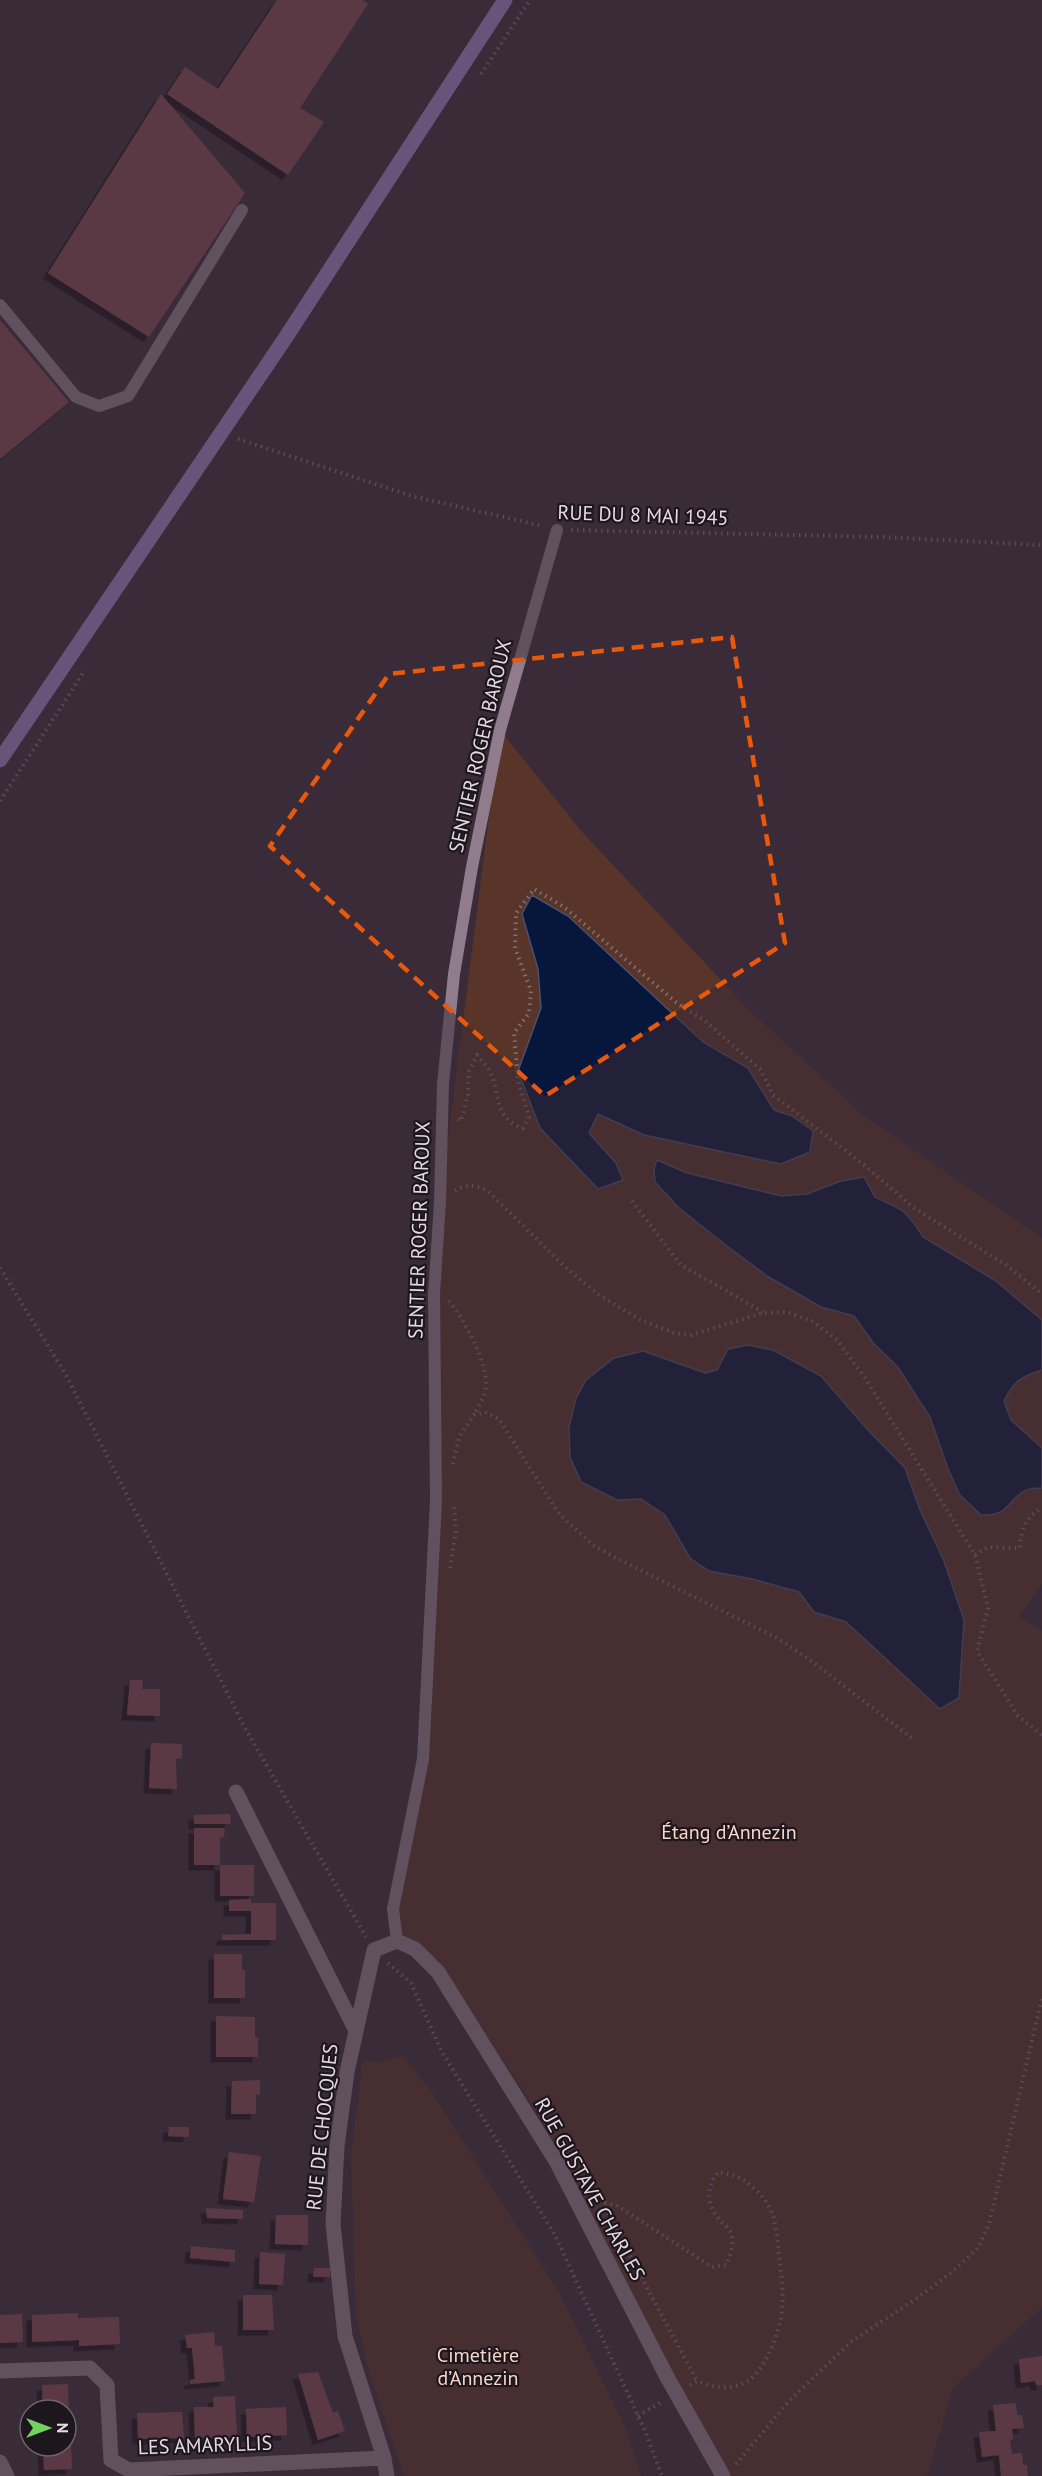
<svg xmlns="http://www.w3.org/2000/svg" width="1042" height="2476" font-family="'PT Sans',sans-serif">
<defs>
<filter id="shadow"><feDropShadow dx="-5.5" dy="5.5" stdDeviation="0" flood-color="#0009"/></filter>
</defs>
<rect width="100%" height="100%" fill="#3b2b39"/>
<!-- green -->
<path fill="#583429" d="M 500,730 L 582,832 L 750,1011 L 865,1117 L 1042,1238 L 1042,1584 L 1019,1616 L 1042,1631 L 1042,2307 L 953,2388 L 927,2476 L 725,2476 L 531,2102 L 438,1961 L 396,1936 L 423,1759 L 440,1202 Z
M 403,2056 L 430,2090 L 560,2294 L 626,2430 L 641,2476 L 404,2476 L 370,2376 L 356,2315 L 351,2154 L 363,2061 L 381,2062 Z"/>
<!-- water -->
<path fill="#07163b" stroke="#4a516d" stroke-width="1.5" d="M 532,895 L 568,916 L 703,1042 L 748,1068 L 774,1110 L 792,1116 L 813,1131 L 810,1152 L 781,1164 L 644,1135 L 598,1114 L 589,1133 L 616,1163 L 623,1180 L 598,1189 L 540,1128 L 518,1071 L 541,1008 L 538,969 L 522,914 Z
M 657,1160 L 687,1173 L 781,1196 L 807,1194 L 841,1181 L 864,1177 L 875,1197 L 902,1210 L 914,1223 L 923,1237 L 996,1281 L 1042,1320 L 1042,1370 C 1020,1377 1014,1381 1004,1401 L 1011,1420 L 1042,1448 L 1042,1488 C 1037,1488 1031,1488 1027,1490 C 1005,1499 1013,1516 981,1515 L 960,1495 L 948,1469 L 930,1417 L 897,1366 L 874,1344 L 854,1316 L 821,1307 L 767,1276 L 727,1246 L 679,1208 L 655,1182 L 654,1168 Z
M 748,1345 L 773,1350 L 821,1376 L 867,1429 L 905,1468 L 920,1510 L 944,1561 L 964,1620 L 959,1698 L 940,1709 L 846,1622 L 814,1612 L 799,1592 L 752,1579 L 709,1571 L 690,1558 L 665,1515 L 641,1499 L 617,1500 L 581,1482 L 570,1457 L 569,1427 L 576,1398 L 586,1380 L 614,1358 L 643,1351 L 705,1373 L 717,1370 L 728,1349 Z"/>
<!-- building -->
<path fill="#814a57" filter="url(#shadow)" d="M 277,0 L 362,0 L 368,4 L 300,108 L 324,122 L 288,175 L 167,94 L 185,67 L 218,89 Z
M 161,94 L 245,193 L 149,337 L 48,273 Z
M 0,320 L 69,402 L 0,459 Z
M 130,1680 L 143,1680 L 142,1689 L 160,1689 L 160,1716 L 127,1715 Z
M 151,1743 L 182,1744 L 182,1758 L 176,1759 L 177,1789 L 149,1788 Z
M 230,1814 L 231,1824 L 194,1824 L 194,1815 Z
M 194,1828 L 225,1828 L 224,1837 L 220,1838 L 220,1865 L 194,1865 Z
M 220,1865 L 254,1865 L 254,1896 L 220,1896 Z
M 251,1899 L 251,1903 L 276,1903 L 276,1940 L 222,1940 L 222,1935 L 251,1934 L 251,1911 L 229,1911 L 229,1900 Z
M 214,1954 L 242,1954 L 242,1970 L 245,1970 L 245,1998 L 214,1998 Z
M 216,2016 L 255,2017 L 255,2037 L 258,2037 L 258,2057 L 216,2057 Z
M 260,2080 L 260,2094 L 256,2095 L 256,2114 L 231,2114 L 232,2081 Z
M 169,2127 L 189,2127 L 189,2137 L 168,2136 Z
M 229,2152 L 261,2156 L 254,2202 L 223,2199 Z
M 206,2208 L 243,2210 L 243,2219 L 207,2218 Z
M 276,2215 L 308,2215 L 308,2245 L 275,2244 Z
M 191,2246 L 235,2250 L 235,2262 L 190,2258 Z
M 260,2252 L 285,2254 L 283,2285 L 259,2284 Z
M 314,2268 L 330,2268 L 330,2277 L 313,2277 Z
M 243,2295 L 272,2295 L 274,2330 L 243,2330 Z
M 78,2313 L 78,2318 L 119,2317 L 120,2344 L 79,2346 L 79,2340 L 32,2342 L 32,2315 Z
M 22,2314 L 23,2342 L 0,2343 L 0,2315 Z
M 214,2332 L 215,2346 L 222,2346 L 225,2381 L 190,2384 L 190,2380 L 195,2379 L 192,2348 L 187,2348 L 185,2335 Z
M 1042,2356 L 1042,2385 L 1036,2385 L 1035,2381 L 1021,2383 L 1019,2359 Z
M 318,2372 L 333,2413 L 338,2411 L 345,2431 L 318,2440 L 298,2374 Z
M 68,2384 L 69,2412 L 43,2410 L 42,2385 Z
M 235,2396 L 237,2437 L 195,2438 L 194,2407 L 214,2407 L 213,2397 Z
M 1016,2403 L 1017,2415 L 1022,2415 L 1024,2428 L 1012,2429 L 1013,2439 L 1010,2440 L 1012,2454 L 1022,2453 L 1023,2465 L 1027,2465 L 1028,2476 L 1001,2476 L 999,2455 L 982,2457 L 979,2432 L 996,2431 L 993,2405 Z
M 286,2407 L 287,2435 L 247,2437 L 246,2409 Z
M 182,2412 L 184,2438 L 138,2439 L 137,2413 Z
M 66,2421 L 70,2421 L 72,2469 L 44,2470 L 43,2446 L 66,2446 Z"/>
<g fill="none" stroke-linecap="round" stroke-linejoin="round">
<!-- path -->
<path stroke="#7f717d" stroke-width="4" stroke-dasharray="1.5 4.5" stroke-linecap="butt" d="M 481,74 L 530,0
M 238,439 L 412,496 L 543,526
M 571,530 L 882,537 L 1042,545
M 0,801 L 85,670
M 458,1119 L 461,1121 L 468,1095 L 469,1071 L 477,1055 C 481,1060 486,1065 489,1070 C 502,1092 491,1117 523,1128 L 529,1117 L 518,1081 L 514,1033 L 529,1013 L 531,991 L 515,948 L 516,913 L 534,889 L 564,907 L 678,1004 L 704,1020 L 761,1070 L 773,1095 L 863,1164 L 914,1208 L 1006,1265 L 1042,1294
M 455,1191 C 468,1183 474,1185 488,1191 L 564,1266 L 599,1295 L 639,1319 L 674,1333 L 691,1335 L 763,1313 L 787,1312 L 812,1321 L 837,1340 L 865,1378 L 975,1555 L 988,1608 L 977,1651 L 1018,1716 L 1042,1735
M 632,1201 L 681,1265 L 763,1312
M 0,1268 L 66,1375 L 245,1728 L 366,1937
M 449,1301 C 464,1319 486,1360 486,1383 C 486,1395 480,1404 474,1414
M 453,1464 L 459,1437 L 474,1415 L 485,1412 L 499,1419 L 559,1514 L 593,1545 L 616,1558 L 779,1639 L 814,1663 L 913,1739
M 975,1555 L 988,1547 L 1020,1548 C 1021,1527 1025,1520 1042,1507
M 450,1568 L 456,1531 L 454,1507
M 388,1963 L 411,1983 L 442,2052 L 555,2235 L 646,2433 L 662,2476
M 690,2385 L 697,2381 C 711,2387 727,2390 742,2384 C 764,2376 780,2332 782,2310 C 784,2293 781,2273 779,2255 C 777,2238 777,2217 766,2202 C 752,2183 740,2175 718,2172 C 706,2187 706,2204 719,2219 C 722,2223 729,2228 731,2233 C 735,2245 730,2255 726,2265 L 712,2267 L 616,2205 L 605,2203 L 611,2221 L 697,2381
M 638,2416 L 663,2401
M 736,2464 L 791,2399 L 852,2341 L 916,2299 L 953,2271 L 978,2248 L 989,2224 L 1042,1998"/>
<!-- lane -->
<path stroke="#907c8d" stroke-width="12" d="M 0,305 L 76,397 L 99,406 L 128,396 L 242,210
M 397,1941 L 393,1909 L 423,1759 L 436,1500 L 434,1294 L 440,1202 L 443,1084 L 454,974 L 472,867 L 500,730 L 557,530"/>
<!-- street -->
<path stroke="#907c8d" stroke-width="15" d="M 236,1792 L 355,2029
M 0,2371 L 90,2368 L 107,2385 L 111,2460 L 129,2470 L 384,2458
M 0,2462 L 7,2476
M 387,2476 L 384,2458 L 345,2336 L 333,2224 L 337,2146 L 347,2072 L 374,1950 L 397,1941 L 415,1949 L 438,1972 L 556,2161 L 667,2377 L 723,2476"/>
<!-- primary -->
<path stroke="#a185ca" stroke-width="15" d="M 0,760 L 286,337 L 505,0"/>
</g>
<!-- marked area -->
<path d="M0 0H1042V2476H0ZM 732,637 L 785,943 L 545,1096 L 270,846 L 389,674 Z" fill="#3b2b39" fill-opacity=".55" fill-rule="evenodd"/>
<path fill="none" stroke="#e8590c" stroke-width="4.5" stroke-dasharray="12 8" stroke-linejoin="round" d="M 732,637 L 785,943 L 545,1096 L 270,846 L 389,674 Z"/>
<g text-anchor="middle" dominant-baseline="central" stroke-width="4.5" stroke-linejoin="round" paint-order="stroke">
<!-- street labels -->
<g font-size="20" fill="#e5dae3" stroke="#1d161c">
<text transform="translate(643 515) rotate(2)">RUE DU 8 MAI 1945</text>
<text transform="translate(480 746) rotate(-77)">SENTIER ROGER BAROUX</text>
<text transform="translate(419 1230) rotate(-88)">SENTIER ROGER BAROUX</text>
<text transform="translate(322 2127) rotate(-84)">RUE DE CHOCQUES</text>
<text transform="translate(590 2189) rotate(61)">RUE GUSTAVE CHARLES</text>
<text transform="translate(205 2445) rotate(-2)">LES AMARYLLIS</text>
</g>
<!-- park labels -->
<g font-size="20" fill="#f9d6ca" stroke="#1d161c">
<text x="729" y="1832">Étang d’Annezin</text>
<text x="478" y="2355">Cimetière<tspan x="478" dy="23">d’Annezin</tspan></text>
</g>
</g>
<!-- north arrow -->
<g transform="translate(48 2428) rotate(90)"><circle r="28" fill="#1d161c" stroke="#6d646c" stroke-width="1.5"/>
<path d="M0-4.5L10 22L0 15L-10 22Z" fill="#71d35e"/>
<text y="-9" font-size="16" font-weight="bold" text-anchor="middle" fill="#e5dae3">N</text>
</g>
</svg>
